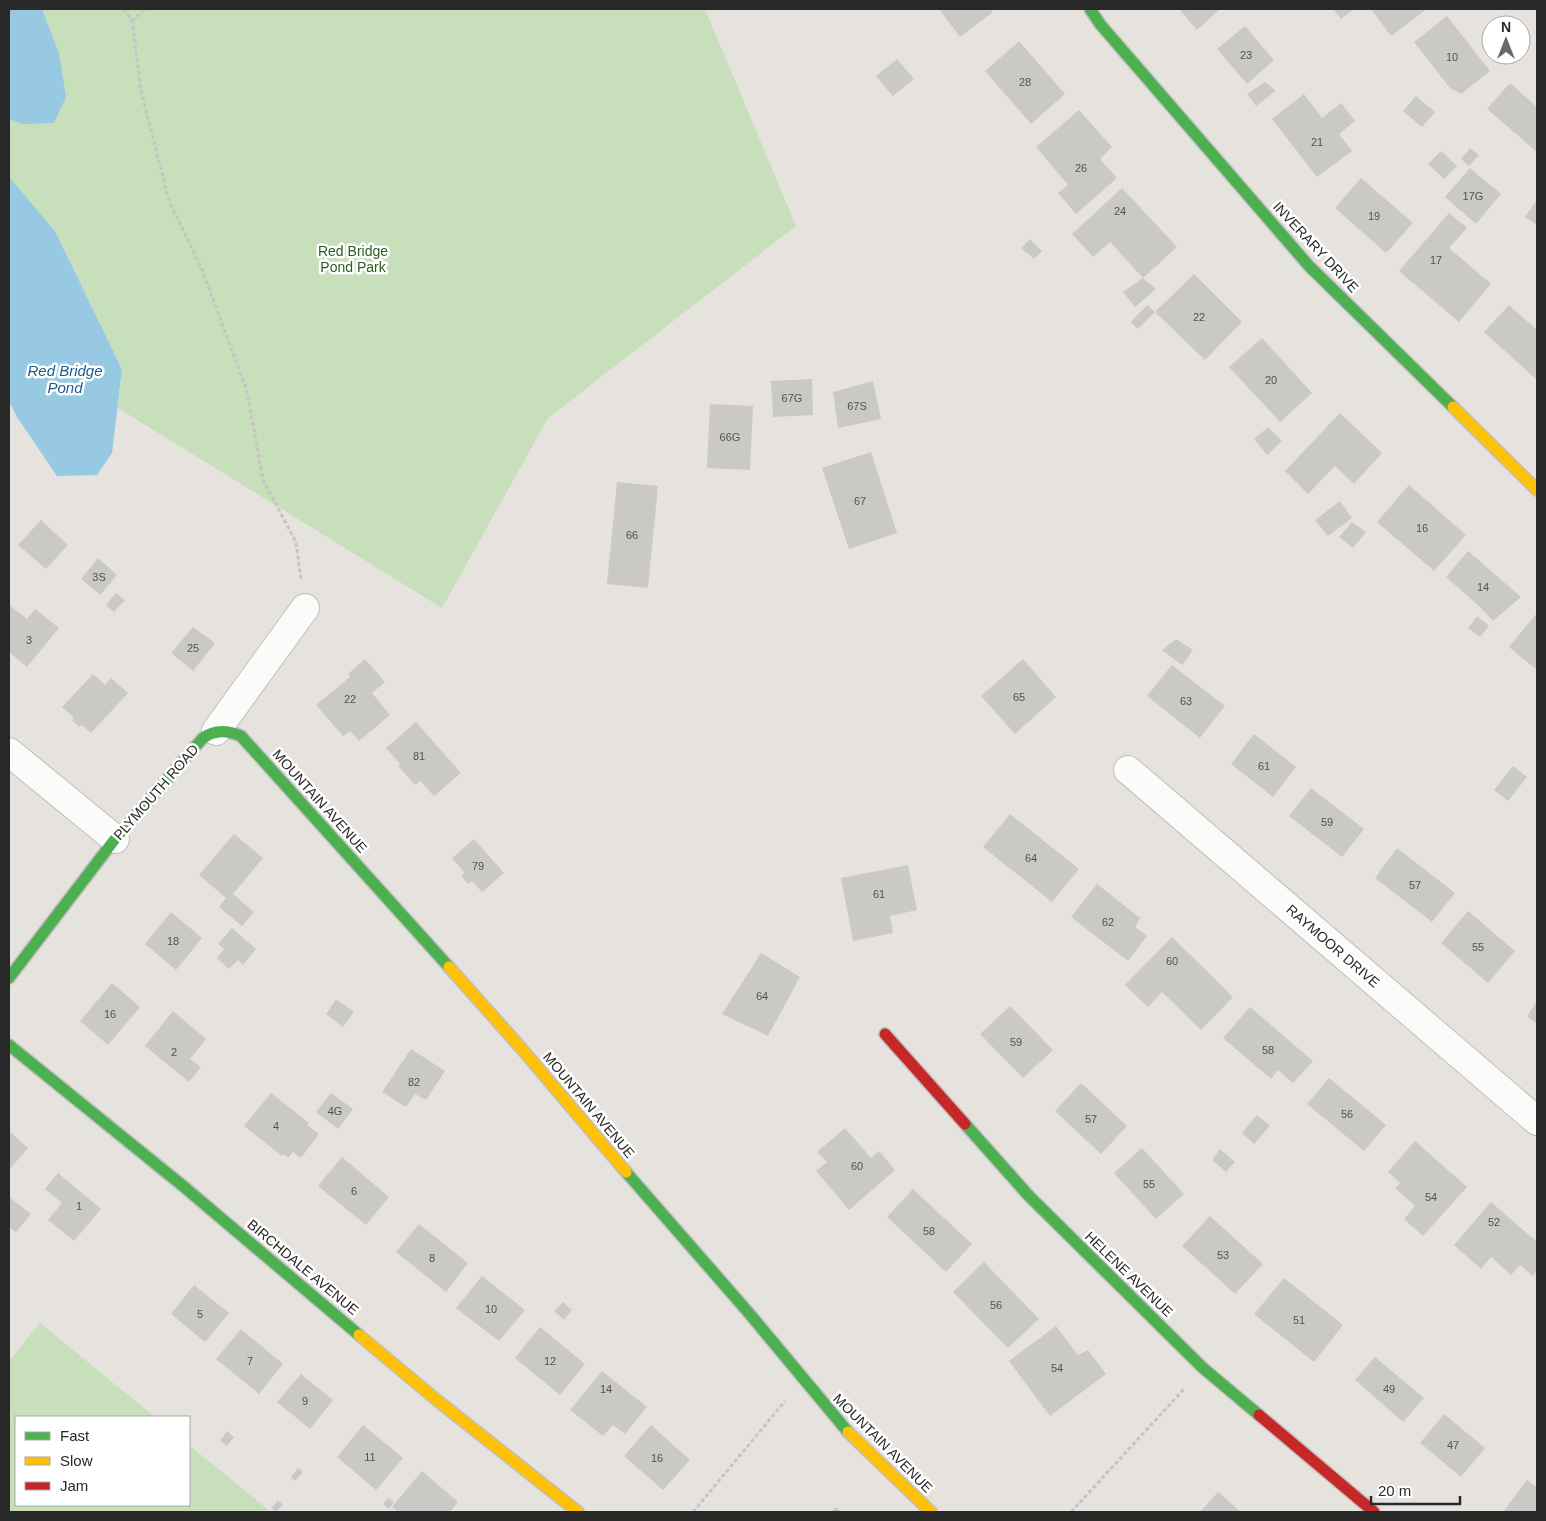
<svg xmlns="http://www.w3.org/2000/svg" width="1546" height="1521" font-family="Helvetica,sans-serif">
<rect width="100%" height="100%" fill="#e6e3de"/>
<!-- green -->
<path fill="#c7dfba" d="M 42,9 L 705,9 L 796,226 L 548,418 L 442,608 L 118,408 L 122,368 L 55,231 L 9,177 L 9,119 L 23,124 L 59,53 Z
M 40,1323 L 155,1417 L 16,1417 L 16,1505 L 189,1505 L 189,1445 L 271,1512 L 9,1512 L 9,1361 Z"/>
<!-- water -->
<path fill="#98c9e2" d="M 9,9 L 42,9 L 59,53 L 66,97 L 54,123 L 23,124 L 9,119 Z
M 9,177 L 55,231 L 122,369 L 112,453 L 97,475 L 57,476 L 17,417 L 9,401 Z"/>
<!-- building -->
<path fill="#cbc9c5" d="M 939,9 L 990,9 L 993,12 L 960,37 Z
M 1179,9 L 1220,9 L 1197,30 Z
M 1333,9 L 1354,9 L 1341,19 Z
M 1371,9 L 1427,9 L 1391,36 Z
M 1447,16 L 1490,71 L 1461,94 L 1450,88 L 1414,42 Z
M 1245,26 L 1274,60 L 1247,84 L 1217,49 Z
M 1019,41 L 1065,94 L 1031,124 L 985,71 Z
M 897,59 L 914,79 L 893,96 L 876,76 Z
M 1265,82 L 1276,91 L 1256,106 L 1247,94 Z
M 1510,83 L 1537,107 L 1537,152 L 1487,109 Z
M 1304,94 L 1322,118 L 1341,103 L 1355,121 L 1339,134 L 1352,151 L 1317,177 L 1272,119 Z
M 1416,96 L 1435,112 L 1422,127 L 1403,111 Z
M 1079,110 L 1112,147 L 1100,159 L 1117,178 L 1076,214 L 1058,193 L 1068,185 L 1036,147 Z
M 1470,148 L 1479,155 L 1469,166 L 1461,159 Z
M 1441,151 L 1457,166 L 1444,179 L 1428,164 Z
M 1470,168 L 1501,194 L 1476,224 L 1445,197 Z
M 1361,178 L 1413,223 L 1386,253 L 1335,208 Z
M 1122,188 L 1177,247 L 1143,278 L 1110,242 L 1093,257 L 1072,234 Z
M 1537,200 L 1537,225 L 1525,217 Z
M 1449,213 L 1467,228 L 1449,248 L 1491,284 L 1459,322 L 1399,271 Z
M 1030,239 L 1042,251 L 1034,259 L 1021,248 Z
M 1194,274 L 1242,322 L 1205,360 L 1155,312 Z
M 1143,278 L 1156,289 L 1135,307 L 1123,292 Z
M 1147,305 L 1155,312 L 1138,329 L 1131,322 Z
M 1509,305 L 1537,330 L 1537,380 L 1484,332 Z
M 1262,338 L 1312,393 L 1280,422 L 1229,367 Z
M 812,379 L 813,415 L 773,417 L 771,381 Z
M 873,381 L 881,419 L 838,428 L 833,392 Z
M 710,404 L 753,406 L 750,470 L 707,468 Z
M 1340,413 L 1382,453 L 1354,484 L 1335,466 L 1308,494 L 1285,471 Z
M 1268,427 L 1282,441 L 1267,455 L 1254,439 Z
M 871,452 L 897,533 L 849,549 L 822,468 Z
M 617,482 L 658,486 L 648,588 L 607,584 Z
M 1409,485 L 1466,535 L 1434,571 L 1377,522 Z
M 1340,501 L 1352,518 L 1328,536 L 1315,520 Z
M 41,520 L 68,545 L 46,569 L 18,545 Z
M 1352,522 L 1366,532 L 1353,548 L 1339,537 Z
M 1468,551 L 1521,597 L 1493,621 L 1479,606 L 1446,577 Z
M 98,558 L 117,575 L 100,595 L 81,579 Z
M 116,593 L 125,600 L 114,612 L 106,605 Z
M 9,605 L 27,619 L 35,609 L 59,628 L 27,667 L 9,652 Z
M 1537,613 L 1537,670 L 1509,647 Z
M 1477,616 L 1489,626 L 1480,637 L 1468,628 Z
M 193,627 L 215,643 L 193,671 L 171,653 Z
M 1176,639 L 1193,650 L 1182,665 L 1162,650 Z
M 365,659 L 385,682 L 372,693 L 390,715 L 359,741 L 350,731 L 343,736 L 316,705 L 350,677 L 348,674 Z
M 1023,659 L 1056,697 L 1015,734 L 981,696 Z
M 1172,665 L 1225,706 L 1200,738 L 1147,696 Z
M 93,674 L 105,685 L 111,678 L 128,693 L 91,733 L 82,725 L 79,727 L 72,720 L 74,718 L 62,707 Z
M 416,722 L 461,773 L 434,796 L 420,781 L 415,785 L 398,766 L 400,764 L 386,748 Z
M 1254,734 L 1296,767 L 1273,797 L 1231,764 Z
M 1513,766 L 1527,777 L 1508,801 L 1494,790 Z
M 1311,788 L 1364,829 L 1342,857 L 1289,816 Z
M 1010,814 L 1079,869 L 1052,902 L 983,847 Z
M 234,834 L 263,858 L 233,894 L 254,912 L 242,926 L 219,907 L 226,898 L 199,875 Z
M 474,839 L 504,873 L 482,892 L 472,881 L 468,884 L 461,876 L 465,873 L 452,858 Z
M 1397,848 L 1455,893 L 1432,922 L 1375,878 Z
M 908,865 L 917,910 L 890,916 L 893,933 L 853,941 L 841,878 Z
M 1097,884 L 1140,918 L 1135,927 L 1147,936 L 1128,961 L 1071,917 Z
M 1468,911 L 1515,951 L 1488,983 L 1441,943 Z
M 171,912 L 202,938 L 176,970 L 145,944 Z
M 232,928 L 256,949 L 243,965 L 238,960 L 229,969 L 217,958 L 224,949 L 218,944 Z
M 1172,937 L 1233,997 L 1201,1030 L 1162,992 L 1148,1007 L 1125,985 Z
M 761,953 L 800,977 L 768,1036 L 722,1014 Z
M 112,983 L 140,1007 L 108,1045 L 80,1021 Z
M 336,999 L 354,1012 L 343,1027 L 326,1014 Z
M 1537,1001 L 1537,1024 L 1527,1016 Z
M 1010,1006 L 1053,1050 L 1023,1078 L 980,1034 Z
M 1250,1007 L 1313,1061 L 1293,1083 L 1278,1070 L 1271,1079 L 1223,1038 Z
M 173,1011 L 206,1039 L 190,1059 L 201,1067 L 189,1082 L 145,1046 Z
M 411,1049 L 445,1071 L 426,1100 L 415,1094 L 406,1107 L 382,1092 Z
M 1329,1078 L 1386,1125 L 1364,1151 L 1307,1104 Z
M 1081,1083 L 1127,1126 L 1101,1154 L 1055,1111 Z
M 271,1093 L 309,1123 L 307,1125 L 319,1134 L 301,1158 L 293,1152 L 288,1158 L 284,1154 L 282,1156 L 244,1126 Z
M 331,1093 L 353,1109 L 338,1129 L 316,1112 Z
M 1257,1115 L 1270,1126 L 1254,1144 L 1242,1133 Z
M 845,1128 L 871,1158 L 879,1151 L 895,1170 L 849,1210 L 816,1171 L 827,1162 L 817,1152 Z
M 9,1131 L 28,1148 L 9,1170 Z
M 1415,1141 L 1467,1187 L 1423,1236 L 1404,1219 L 1415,1206 L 1395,1188 L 1400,1183 L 1388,1172 Z
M 1142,1148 L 1184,1194 L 1156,1219 L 1114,1173 Z
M 1220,1149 L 1235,1162 L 1226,1172 L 1212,1160 Z
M 342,1157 L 389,1197 L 366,1225 L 318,1186 Z
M 58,1173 L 101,1209 L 74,1241 L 48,1220 L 62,1203 L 45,1189 Z
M 913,1189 L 972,1244 L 946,1272 L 887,1217 Z
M 9,1197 L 31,1214 L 16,1232 L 9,1227 Z
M 1491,1202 L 1537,1242 L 1537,1270 L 1533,1276 L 1520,1265 L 1511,1275 L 1491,1257 L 1481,1269 L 1454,1245 Z
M 1210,1216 L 1263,1264 L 1235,1294 L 1182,1246 Z
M 419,1224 L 468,1263 L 446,1292 L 396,1252 Z
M 984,1262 L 1039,1319 L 1008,1348 L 953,1292 Z
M 482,1276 L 525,1310 L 499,1341 L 456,1308 Z
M 1284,1278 L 1343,1325 L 1314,1362 L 1254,1314 Z
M 194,1285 L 229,1313 L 205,1342 L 171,1314 Z
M 563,1302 L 572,1310 L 564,1320 L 554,1311 Z
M 1056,1326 L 1078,1355 L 1088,1350 L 1106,1374 L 1050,1416 L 1009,1361 Z
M 540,1327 L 585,1364 L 560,1395 L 515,1358 Z
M 241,1329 L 283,1364 L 259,1394 L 216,1359 Z
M 1375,1357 L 1424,1398 L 1403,1422 L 1355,1380 Z
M 602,1371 L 647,1407 L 625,1434 L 613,1425 L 603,1436 L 570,1410 Z
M 301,1374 L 333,1400 L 310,1429 L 277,1402 Z
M 1444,1414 L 1485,1448 L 1461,1477 L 1420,1443 Z
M 363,1425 L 403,1458 L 376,1490 L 337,1457 Z
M 651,1425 L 690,1460 L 663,1490 L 624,1456 Z
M 227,1431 L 234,1437 L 227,1446 L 220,1441 Z
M 298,1468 L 303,1472 L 295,1481 L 291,1477 Z
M 422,1471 L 458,1502 L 450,1512 L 398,1512 L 392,1507 Z
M 1527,1480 L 1537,1487 L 1537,1512 L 1503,1512 Z
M 1218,1492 L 1241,1512 L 1200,1512 Z
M 388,1498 L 394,1502 L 389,1509 L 383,1504 Z
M 278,1500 L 283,1505 L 276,1512 L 271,1508 Z
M 836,1507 L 841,1512 L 830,1512 Z"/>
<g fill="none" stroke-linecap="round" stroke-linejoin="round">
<defs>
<path id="street" d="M 216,731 L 305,608
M 9,752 L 115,839
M 1128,770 L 1537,1121"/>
<path id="fast" d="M 1090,9 L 1100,24 L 1309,266 L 1453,407
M 9,978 L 115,839 L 202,739 C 214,729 227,730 241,736 L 449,967
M 9,1045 L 183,1186 L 359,1335
M 965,1124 L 1029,1196 L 1203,1368 L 1259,1415
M 626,1172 L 748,1312 L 848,1432"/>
<path id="slow" d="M 1453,407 L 1537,490
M 449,967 L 521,1048 L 626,1172
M 359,1335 L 433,1397 L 578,1512
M 848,1432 L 931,1512"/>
<path id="jam" d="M 885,1034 L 965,1124
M 1259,1415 L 1374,1512"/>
</defs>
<!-- street casing -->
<use href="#street" stroke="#c0bfbf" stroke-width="30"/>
<!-- fast casing -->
<use href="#fast" stroke="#c0bfbf" stroke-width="14"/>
<!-- slow casing -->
<use href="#slow" stroke="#c0bfbf" stroke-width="14"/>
<!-- jam casing -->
<use href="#jam" stroke="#c0bfbf" stroke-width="14"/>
<!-- path -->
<path stroke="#c6c5c5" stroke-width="3" stroke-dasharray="4 2.5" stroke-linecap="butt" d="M 124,9 L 132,21 L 141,91 L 169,201 L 201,267 L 247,391 L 263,480 L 296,542 L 301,580
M 132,21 L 145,9
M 693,1512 L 785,1401
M 1071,1512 L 1184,1389"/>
<!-- street -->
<use href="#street" stroke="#fbfbfa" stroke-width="28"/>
<!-- fast -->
<use href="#fast" stroke="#4caf50" stroke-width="11"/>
<!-- slow -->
<use href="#slow" stroke="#ffc107" stroke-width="11"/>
<!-- jam -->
<use href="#jam" stroke="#c62828" stroke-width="11"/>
</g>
<g text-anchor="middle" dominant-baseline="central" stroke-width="5" stroke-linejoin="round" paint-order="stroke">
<!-- number labels -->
<g font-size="11" fill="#525251">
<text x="1246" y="55">23</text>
<text x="1452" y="57">10</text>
<text x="1025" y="82">28</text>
<text x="1317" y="142">21</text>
<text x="1081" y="168">26</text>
<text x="1473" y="196">17G</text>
<text x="1120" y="211">24</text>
<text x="1374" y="216">19</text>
<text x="1436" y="260">17</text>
<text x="1199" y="317">22</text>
<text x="1271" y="380">20</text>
<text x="792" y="398">67G</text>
<text x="857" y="406">67S</text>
<text x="730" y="437">66G</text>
<text x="860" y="501">67</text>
<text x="1422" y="528">16</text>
<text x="632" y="535">66</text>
<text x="99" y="577">3S</text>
<text x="1483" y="587">14</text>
<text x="29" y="640">3</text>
<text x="193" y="648">25</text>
<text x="1019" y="697">65</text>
<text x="350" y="699">22</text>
<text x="1186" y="701">63</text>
<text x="419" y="756">81</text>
<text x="1264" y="766">61</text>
<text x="1327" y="822">59</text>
<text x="1031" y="858">64</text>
<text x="478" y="866">79</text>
<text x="1415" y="885">57</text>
<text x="879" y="894">61</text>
<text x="1108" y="922">62</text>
<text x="173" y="941">18</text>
<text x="1478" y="947">55</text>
<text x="1172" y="961">60</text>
<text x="762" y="996">64</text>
<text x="110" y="1014">16</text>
<text x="1016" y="1042">59</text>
<text x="1268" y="1050">58</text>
<text x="174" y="1052">2</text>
<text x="414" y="1082">82</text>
<text x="335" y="1111">4G</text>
<text x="1347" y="1114">56</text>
<text x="1091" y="1119">57</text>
<text x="276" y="1126">4</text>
<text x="857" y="1166">60</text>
<text x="1149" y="1184">55</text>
<text x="354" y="1191">6</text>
<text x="1431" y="1197">54</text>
<text x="79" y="1206">1</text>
<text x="1494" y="1222">52</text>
<text x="929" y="1231">58</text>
<text x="1223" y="1255">53</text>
<text x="432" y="1258">8</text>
<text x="996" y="1305">56</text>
<text x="491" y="1309">10</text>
<text x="200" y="1314">5</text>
<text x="1299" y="1320">51</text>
<text x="250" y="1361">7</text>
<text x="550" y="1361">12</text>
<text x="1057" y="1368">54</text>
<text x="606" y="1389">14</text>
<text x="1389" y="1389">49</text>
<text x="305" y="1401">9</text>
<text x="1453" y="1445">47</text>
<text x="370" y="1457">11</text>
<text x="657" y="1458">16</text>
</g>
<!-- street labels -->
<g font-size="14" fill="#282828" stroke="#fff">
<text transform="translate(1316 247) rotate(47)">INVERARY DRIVE</text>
<text transform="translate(156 792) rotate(-49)">PLYMOUTH ROAD</text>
<text transform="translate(320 801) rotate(48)">MOUNTAIN AVENUE</text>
<text transform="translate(1333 946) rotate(41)">RAYMOOR DRIVE</text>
<text transform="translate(589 1105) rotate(50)">MOUNTAIN AVENUE</text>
<text transform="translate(303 1267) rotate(40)">BIRCHDALE AVENUE</text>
<text transform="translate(1129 1274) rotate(44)">HELENE AVENUE</text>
<text transform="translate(883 1443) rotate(45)">MOUNTAIN AVENUE</text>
</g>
<!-- park labels -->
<g font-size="14" fill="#285e20" stroke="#fff">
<text x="353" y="251">Red Bridge<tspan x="353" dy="16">Pond Park</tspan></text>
</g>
<!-- water labels -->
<g font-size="15" font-style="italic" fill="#195c8c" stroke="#fff">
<text x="65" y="370">Red Bridge<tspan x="65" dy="17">Pond</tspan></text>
</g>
</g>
<!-- border -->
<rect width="1546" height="1521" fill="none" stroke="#282828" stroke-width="20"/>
<!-- legend -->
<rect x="15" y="1416" width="175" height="90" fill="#ffffff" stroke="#a9a9a9"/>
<rect x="25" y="1432" width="25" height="8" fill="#4caf50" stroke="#a9a9a9"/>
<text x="60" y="1441" font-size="15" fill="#282828">Fast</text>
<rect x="25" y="1457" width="25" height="8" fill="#ffc107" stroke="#a9a9a9"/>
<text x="60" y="1466" font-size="15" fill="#282828">Slow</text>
<rect x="25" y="1482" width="25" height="8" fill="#c62828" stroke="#a9a9a9"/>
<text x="60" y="1491" font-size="15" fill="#282828">Jam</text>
<!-- north arrow -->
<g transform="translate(1506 40)"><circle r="24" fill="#ffffff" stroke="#a9a9a9"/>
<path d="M0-4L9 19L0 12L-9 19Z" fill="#6a6968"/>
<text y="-8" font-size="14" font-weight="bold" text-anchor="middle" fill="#282828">N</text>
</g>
<!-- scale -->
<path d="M1371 1496v8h89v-8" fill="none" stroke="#282828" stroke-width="2.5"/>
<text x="1378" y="1496" font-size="15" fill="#282828" stroke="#ffffff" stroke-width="4" paint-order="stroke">20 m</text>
</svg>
